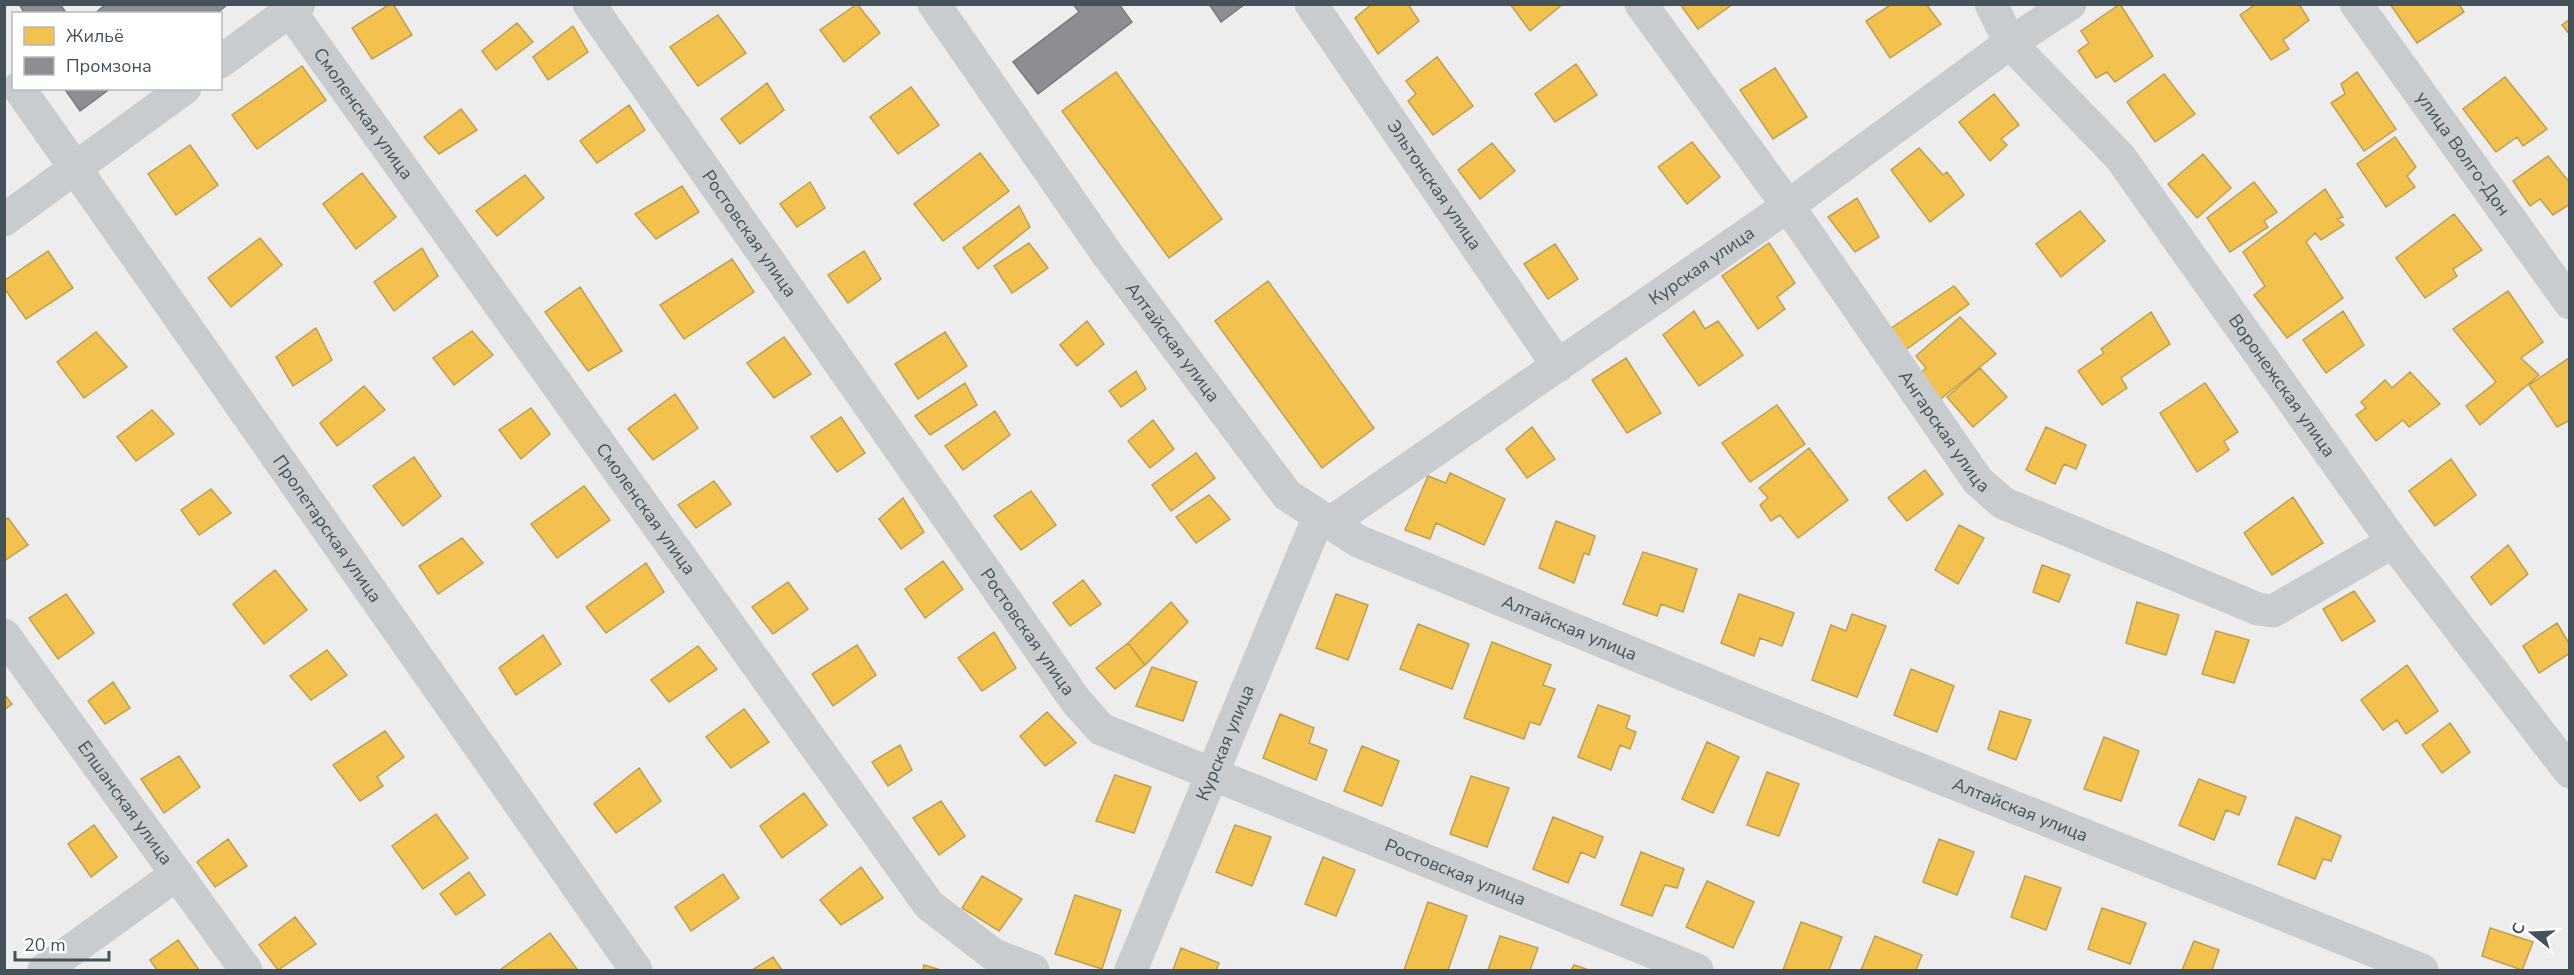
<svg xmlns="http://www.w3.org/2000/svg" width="2574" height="975" font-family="'Nunito Sans',sans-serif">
<rect width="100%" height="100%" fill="#eeeded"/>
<!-- homes -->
<path fill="#f2c14e" stroke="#bea052" stroke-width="1.5" d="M 390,4 L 393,4 L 412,35 L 372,59 L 352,28 Z
M 857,4 L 880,33 L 844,62 L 820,30 Z
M 1372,4 L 1408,4 L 1419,21 L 1378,54 L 1355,18 Z
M 1510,4 L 1563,4 L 1530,31 Z
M 1680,4 L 1733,4 L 1698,29 Z
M 1892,4 L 1926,4 L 1941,24 L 1890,58 L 1866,21 Z
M 2120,4 L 2153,56 L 2115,82 L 2107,72 L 2096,78 L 2078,51 L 2089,43 L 2081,31 Z
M 2256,4 L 2299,4 L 2309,20 L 2283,40 L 2289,49 L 2271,60 L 2240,15 Z
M 2390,4 L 2459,4 L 2464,12 L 2417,43 Z
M 718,15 L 746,53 L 698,86 L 670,47 Z
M 2570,19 L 2570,35 L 2562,25 Z
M 517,23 L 533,42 L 496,70 L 482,51 Z
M 573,26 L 588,52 L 548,80 L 533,57 Z
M 1437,57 L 1473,106 L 1433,135 L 1408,101 L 1416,94 L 1406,81 Z
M 1576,64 L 1597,95 L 1555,122 L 1535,94 Z
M 302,66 L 326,100 L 257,149 L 232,115 Z
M 1775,68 L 1807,117 L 1773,139 L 1740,90 Z
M 1116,72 L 1222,219 L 1169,258 L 1062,111 Z
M 2357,72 L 2396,129 L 2364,151 L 2331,103 L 2345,94 L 2341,84 Z
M 2164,74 L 2195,114 L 2155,142 L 2127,102 Z
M 2505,77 L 2547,129 L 2523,146 L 2517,137 L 2496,152 L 2463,109 Z
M 767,83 L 784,110 L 740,144 L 721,119 Z
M 911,87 L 939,125 L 898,154 L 870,117 Z
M 1994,94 L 2019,125 L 2001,139 L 2007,145 L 1990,161 L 1959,122 Z
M 629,105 L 645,130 L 597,163 L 580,141 Z
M 461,109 L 477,130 L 439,154 L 424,137 Z
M 2395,137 L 2416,167 L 2407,176 L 2415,187 L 2386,207 L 2357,164 Z
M 1692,142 L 1720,177 L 1687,204 L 1658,167 Z
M 1492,143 L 1515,171 L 1480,199 L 1458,170 Z
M 190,145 L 218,185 L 176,215 L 148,174 Z
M 1919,148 L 1943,175 L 1947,172 L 1964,195 L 1930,222 L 1891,170 Z
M 980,153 L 1009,191 L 943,241 L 914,204 Z
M 2203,154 L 2231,188 L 2197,218 L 2168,184 Z
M 2548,156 L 2570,183 L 2570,204 L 2553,215 L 2540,199 L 2530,206 L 2513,181 Z
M 362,173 L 396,217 L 356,249 L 323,204 Z
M 525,175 L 544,198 L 497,236 L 476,211 Z
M 810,182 L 825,208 L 797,227 L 780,204 Z
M 2254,182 L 2277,212 L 2264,221 L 2268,227 L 2230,252 L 2207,218 Z
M 682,186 L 699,212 L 656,239 L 635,214 Z
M 2325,189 L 2343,217 L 2337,219 L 2344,225 L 2321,240 L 2315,233 L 2306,242 L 2343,298 L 2287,338 L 2254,295 L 2265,286 L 2243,252 Z
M 1857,198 L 1879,237 L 1855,252 L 1828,217 Z
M 1019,206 L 1030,227 L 978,269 L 963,248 Z
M 2080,211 L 2105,241 L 2061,277 L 2036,244 Z
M 2454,214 L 2482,250 L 2453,269 L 2457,276 L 2425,298 L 2396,258 Z
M 260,238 L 282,265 L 231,307 L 208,278 Z
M 1029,243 L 1048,268 L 1012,293 L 994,266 Z
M 1769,243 L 1795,283 L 1777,297 L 1785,309 L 1758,329 L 1722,276 Z
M 1555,244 L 1578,279 L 1548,299 L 1524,264 Z
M 422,248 L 438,276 L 394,311 L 374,282 Z
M 48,251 L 73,288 L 26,319 L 4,288 L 4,281 Z
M 864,251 L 881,279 L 848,303 L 828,275 Z
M 732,259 L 754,292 L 684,339 L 660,305 Z
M 1268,281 L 1374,428 L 1322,468 L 1215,321 Z
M 1954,286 L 1969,304 L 1900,354 L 1884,333 Z
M 580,287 L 622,351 L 588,371 L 545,312 Z
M 2508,291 L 2543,342 L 2521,358 L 2539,375 L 2480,425 L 2466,406 L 2496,382 L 2453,329 Z
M 1694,311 L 1705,329 L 1718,321 L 1743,355 L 1699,386 L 1663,335 Z
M 2343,311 L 2364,345 L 2326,373 L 2303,340 Z
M 2151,312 L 2170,344 L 2121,378 L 2127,388 L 2102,405 L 2078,371 L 2104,353 L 2101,349 Z
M 1960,317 L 1996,354 L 1937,402 L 1915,379 L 1926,368 L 1916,356 Z
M 1087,321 L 1104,344 L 1077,366 L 1060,345 Z
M 316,328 L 332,360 L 293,386 L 276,357 Z
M 472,331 L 493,355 L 454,385 L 433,358 Z
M 96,332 L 127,367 L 84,398 L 57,362 Z
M 945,332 L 967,366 L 918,399 L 895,364 Z
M 784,337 L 811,374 L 774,398 L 747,363 Z
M 1626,358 L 1661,413 L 1627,433 L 1592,380 Z
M 2569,358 L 2570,420 L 2557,427 L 2529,385 Z
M 1980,368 L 2007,397 L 1973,427 L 1947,397 Z
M 1136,371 L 1146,389 L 1121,407 L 1109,391 Z
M 2410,372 L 2440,404 L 2409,427 L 2403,420 L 2376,441 L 2356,415 L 2366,408 L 2361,402 L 2385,380 L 2392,388 Z
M 965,383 L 977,405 L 930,435 L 915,416 Z
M 2205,383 L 2238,432 L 2224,441 L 2229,450 L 2197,472 L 2160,413 Z
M 364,386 L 385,410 L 337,446 L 320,423 Z
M 675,394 L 698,428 L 653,460 L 628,429 Z
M 1777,405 L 1805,444 L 1750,482 L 1722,443 Z
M 531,408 L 550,434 L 521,459 L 499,430 Z
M 152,410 L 174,434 L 136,461 L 117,437 Z
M 995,411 L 1010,435 L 963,470 L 945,446 Z
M 841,417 L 865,453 L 837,472 L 811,437 Z
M 1153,420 L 1174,449 L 1150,468 L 1128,441 Z
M 1532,427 L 1555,459 L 1527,478 L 1506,449 Z
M 2046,427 L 2086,445 L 2076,469 L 2064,464 L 2055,484 L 2026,470 Z
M 1809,448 L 1848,500 L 1798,538 L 1780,515 L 1771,521 L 1760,505 L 1768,498 L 1759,488 Z
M 1196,453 L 1215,478 L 1171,511 L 1152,485 Z
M 414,457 L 441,496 L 403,526 L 373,486 Z
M 2451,459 L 2476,495 L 2435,526 L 2409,491 Z
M 1925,470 L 1943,494 L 1907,521 L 1888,498 Z
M 1450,473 L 1505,499 L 1484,545 L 1436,523 L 1430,539 L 1405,530 L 1428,476 L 1446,483 Z
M 714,481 L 731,504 L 696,528 L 678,505 Z
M 584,486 L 610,520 L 557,558 L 531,524 Z
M 211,489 L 231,513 L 199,535 L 181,510 Z
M 1031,491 L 1056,525 L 1021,550 L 994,516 Z
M 1209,495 L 1230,519 L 1196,543 L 1176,517 Z
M 2293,497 L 2323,543 L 2272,575 L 2244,533 Z
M 903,498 L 924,532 L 901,549 L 879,519 Z
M 8,518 L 28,545 L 4,561 L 4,520 Z
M 1556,521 L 1595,536 L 1589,555 L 1584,553 L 1574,583 L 1539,568 Z
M 1959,525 L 1984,538 L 1958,584 L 1935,570 Z
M 462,538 L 483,563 L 438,594 L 419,566 Z
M 2508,545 L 2528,574 L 2491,605 L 2471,577 Z
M 1643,552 L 1697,569 L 1683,612 L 1661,604 L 1657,616 L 1623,604 Z
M 943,561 L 963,589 L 925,618 L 905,589 Z
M 646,563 L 664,592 L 606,633 L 586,607 Z
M 2042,565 L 2070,575 L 2059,602 L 2033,592 Z
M 275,570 L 307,610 L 264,644 L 233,604 Z
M 1083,580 L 1101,604 L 1070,626 L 1053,603 Z
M 788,582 L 808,609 L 773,634 L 752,607 Z
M 2354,591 L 2375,621 L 2342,641 L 2323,609 Z
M 66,594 L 94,633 L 58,659 L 29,618 Z
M 1336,594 L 1368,605 L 1348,660 L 1316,648 Z
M 1739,594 L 1794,613 L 1782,646 L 1760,638 L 1754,656 L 1721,643 Z
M 1171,602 L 1188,622 L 1145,665 L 1128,643 Z
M 2137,602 L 2179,615 L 2166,655 L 2126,643 Z
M 1852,614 L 1886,626 L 1857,697 L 1812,680 L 1831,625 L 1846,631 Z
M 2557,623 L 2570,645 L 2570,653 L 2539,673 L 2523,646 Z
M 1418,624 L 1469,644 L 1452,689 L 1400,669 Z
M 2216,631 L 2249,640 L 2234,683 L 2202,674 Z
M 994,632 L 1016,668 L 982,691 L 958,658 Z
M 543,635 L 561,664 L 516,695 L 499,668 Z
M 1492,642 L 1551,665 L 1543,685 L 1555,689 L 1540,725 L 1530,722 L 1524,739 L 1464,718 Z
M 1128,643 L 1145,665 L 1115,689 L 1096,668 Z
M 857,645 L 876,675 L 833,706 L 812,674 Z
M 698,646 L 717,669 L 669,702 L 651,680 Z
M 327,650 L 347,675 L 311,700 L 290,676 Z
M 2407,665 L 2438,711 L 2406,734 L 2397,720 L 2383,730 L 2361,700 Z
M 1152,667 L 1197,682 L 1183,721 L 1136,706 Z
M 1911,669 L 1954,686 L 1937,732 L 1894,715 Z
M 113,682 L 130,708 L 105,724 L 88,701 Z
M 4,694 L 12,704 L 4,710 Z
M 1598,705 L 1630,716 L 1626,728 L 1636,732 L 1630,749 L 1620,745 L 1611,770 L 1578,757 Z
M 744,709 L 769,742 L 731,768 L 706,737 Z
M 2000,711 L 2031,720 L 2016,760 L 1988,749 Z
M 1047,712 L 1076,743 L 1045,766 L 1020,736 Z
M 1280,714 L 1314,728 L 1309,743 L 1327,750 L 1316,780 L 1263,758 Z
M 2450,723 L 2470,752 L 2442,773 L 2422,745 Z
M 385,731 L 404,757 L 377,777 L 383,786 L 360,801 L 333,765 Z
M 2104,737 L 2139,751 L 2121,801 L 2084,789 Z
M 1707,742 L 1739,757 L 1713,813 L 1682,799 Z
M 900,745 L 912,770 L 888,786 L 872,762 Z
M 1362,746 L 1399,761 L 1382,806 L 1344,791 Z
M 179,756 L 200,787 L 164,813 L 141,779 Z
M 639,768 L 661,801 L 616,833 L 594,804 Z
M 1767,772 L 1799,784 L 1779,836 L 1747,825 Z
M 1115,775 L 1151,787 L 1134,833 L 1096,821 Z
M 1471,776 L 1509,788 L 1487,847 L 1450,834 Z
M 2199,779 L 2246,797 L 2239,815 L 2226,810 L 2214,840 L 2179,825 Z
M 804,793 L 827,825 L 782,858 L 760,826 Z
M 941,801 L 965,836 L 939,855 L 913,818 Z
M 436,814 L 468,858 L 423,889 L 392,846 Z
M 1553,817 L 1603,837 L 1595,858 L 1581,852 L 1568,883 L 1533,869 Z
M 2296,817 L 2341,836 L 2331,861 L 2323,859 L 2315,879 L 2278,864 Z
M 94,825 L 117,857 L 91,877 L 68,844 Z
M 1235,825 L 1271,837 L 1252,886 L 1216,872 Z
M 228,839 L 247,866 L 215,887 L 197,862 Z
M 1939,839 L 1974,852 L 1957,895 L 1923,882 Z
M 1641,852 L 1684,869 L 1677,888 L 1665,885 L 1652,916 L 1621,905 Z
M 1323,857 L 1355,870 L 1336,916 L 1305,904 Z
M 861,867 L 883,898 L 841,925 L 820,900 Z
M 469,872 L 485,895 L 456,915 L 440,894 Z
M 723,874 L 739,898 L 691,931 L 675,907 Z
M 982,876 L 1022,899 L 999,931 L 962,908 Z
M 2025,876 L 2061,888 L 2046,930 L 2011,917 Z
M 1707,881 L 1754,902 L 1733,948 L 1686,927 Z
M 1075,895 L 1121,910 L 1102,969 L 1055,954 Z
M 1428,902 L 1467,916 L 1448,970 L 1404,970 Z
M 2102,908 L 2146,923 L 2130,964 L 2088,949 Z
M 295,917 L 316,944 L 278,970 L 259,945 Z
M 1801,922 L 1842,937 L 1829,970 L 1783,970 Z
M 2490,928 L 2533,942 L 2522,970 L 2482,956 Z
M 550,933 L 577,969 L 500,970 Z
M 1500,936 L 1538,948 L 1530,970 L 1488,970 Z
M 1875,936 L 1922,955 L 1916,970 L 1861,970 Z
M 178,940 L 199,970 L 157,970 L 150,960 Z
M 2194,941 L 2219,950 L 2212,970 L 2182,970 Z
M 1181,948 L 1219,963 L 1216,970 L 1173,970 Z
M 773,957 L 782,970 L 752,970 Z
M 924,965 L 941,970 L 923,970 Z
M 1574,965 L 1589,970 L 1571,970 Z"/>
<!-- industry -->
<path fill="#8d8d92" stroke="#777b82" stroke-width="1.5" d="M 19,4 L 60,4 L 67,14 L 25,14 Z
M 106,4 L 228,4 L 216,14 L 94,14 Z
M 1073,4 L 1119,4 L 1132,22 L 1038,94 L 1013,62 L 1079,12 Z
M 1209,4 L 1245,4 L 1221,22 Z
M 64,88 L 111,88 L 80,111 Z"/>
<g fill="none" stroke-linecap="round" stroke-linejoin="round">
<!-- minor -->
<g stroke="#c9ccce" stroke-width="33">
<path id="s1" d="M 589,4 L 1076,701 L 1101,729 L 1697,970"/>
<path id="s2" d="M 1311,4 L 1558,366"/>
<path id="s3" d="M 1641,4 L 1788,206 L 1978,481 L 2003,503 L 2258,609 L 2273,611 L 2393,542"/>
<path id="s4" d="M 1991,4 L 2010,43 L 2120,157 L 2393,542 L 2570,772"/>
<path id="s5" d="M 2356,4 L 2570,303"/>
<path id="s6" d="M 290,11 L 929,905 L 994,955 L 1033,970"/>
<path d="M 220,62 L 299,4"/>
<path id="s7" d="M 19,88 L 636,970"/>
<path d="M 4,220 L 185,88"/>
<path id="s8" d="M 1330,523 L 1788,206 L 2010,43 L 2070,4"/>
<path id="s9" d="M 4,635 L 246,970"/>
<path d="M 44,970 L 177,874"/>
</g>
<!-- tertiary -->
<g stroke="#c9ccce" stroke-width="33">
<path id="s10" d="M 934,4 L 1107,254 L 1287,495 L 1358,541 L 1758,705 L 2422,970"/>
<path id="s11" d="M 1131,970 L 1319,516"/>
</g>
</g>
<g text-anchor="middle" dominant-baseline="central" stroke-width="6" stroke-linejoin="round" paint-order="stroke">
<!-- street labels -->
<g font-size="18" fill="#43525b" stroke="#fff">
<text stroke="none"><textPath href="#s6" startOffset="126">Смоленская улица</textPath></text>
<text stroke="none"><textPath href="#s5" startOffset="184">улица Волго-Дон</textPath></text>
<text stroke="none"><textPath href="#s2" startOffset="219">Эльтонская улица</textPath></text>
<text stroke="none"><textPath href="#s1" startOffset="280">Ростовская улица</textPath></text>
<text stroke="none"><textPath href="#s8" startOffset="452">Курская улица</textPath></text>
<text stroke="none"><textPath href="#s10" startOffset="414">Алтайская улица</textPath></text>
<text stroke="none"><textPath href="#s4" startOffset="482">Воронежская улица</textPath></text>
<text stroke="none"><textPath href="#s3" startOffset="524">Ангарская улица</textPath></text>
<text stroke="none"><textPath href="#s6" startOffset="612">Смоленская улица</textPath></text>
<text stroke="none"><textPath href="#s7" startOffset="538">Пролетарская улица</textPath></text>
<text stroke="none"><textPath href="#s10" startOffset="918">Алтайская улица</textPath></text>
<text stroke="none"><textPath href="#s1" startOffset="766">Ростовская улица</textPath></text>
<text stroke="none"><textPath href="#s11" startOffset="246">Курская улица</textPath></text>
<text stroke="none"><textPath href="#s9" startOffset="207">Елшанская улица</textPath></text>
<text stroke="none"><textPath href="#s10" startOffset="1404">Алтайская улица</textPath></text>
<text stroke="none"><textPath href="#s1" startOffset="1270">Ростовская улица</textPath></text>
</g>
</g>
<!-- border -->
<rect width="2574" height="975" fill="none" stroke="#43525b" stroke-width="12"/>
<!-- legend -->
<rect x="12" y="12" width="210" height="78" fill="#ffffff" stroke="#b4babd" stroke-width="1.5"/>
<rect x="24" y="27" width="30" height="18" fill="#f2c14e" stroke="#b4babd" stroke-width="1.5"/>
<text x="66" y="42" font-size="18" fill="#43525b">Жильё</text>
<rect x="24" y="57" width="30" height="18" fill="#8d8d92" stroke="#b4babd" stroke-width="1.5"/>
<text x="66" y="72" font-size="18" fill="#43525b">Промзона</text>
<!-- north arrow -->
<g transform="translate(2532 933) rotate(288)" stroke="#ffffff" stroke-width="4.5" paint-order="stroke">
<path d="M0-4.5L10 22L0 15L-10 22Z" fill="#43525b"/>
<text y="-9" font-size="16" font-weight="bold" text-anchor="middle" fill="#43525b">С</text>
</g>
<!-- scale -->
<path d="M15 951v9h94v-9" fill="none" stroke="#43525b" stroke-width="3"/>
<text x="24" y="951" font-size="18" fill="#43525b" stroke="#ffffff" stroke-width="4.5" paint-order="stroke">20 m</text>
</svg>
